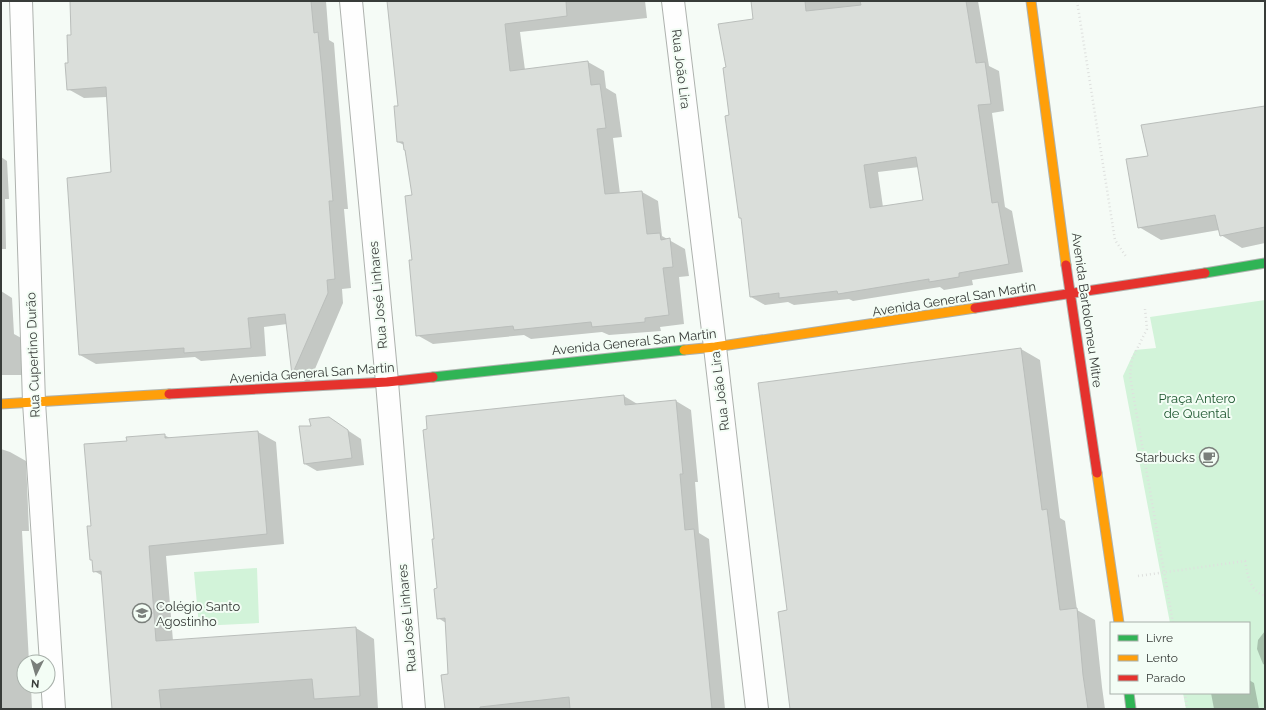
<svg xmlns="http://www.w3.org/2000/svg" width="1266" height="710" font-family="Raleway,sans-serif">
<rect width="100%" height="100%" fill="#f5fbf6"/>
<!-- green -->
<path fill="#d2f3d9" d="M 1265,300 L 1265,709 L 1186,709 L 1183,693 L 1249,693 L 1249,623 L 1170,623 L 1123,376 L 1135,350 L 1156,348 L 1150,317 Z
M 257,568 L 259,623 L 199,626 L 194,572 Z"/>
<!-- shadow -->
<path fill="#0003" fill-rule="evenodd" d="M 71,1 L 326,1 L 329,40 L 334,43 L 337,82 L 348,209 L 344,209 L 351,288 L 342,289 L 343,303 L 309,383 L 293,374 L 287,324 L 264,327 L 266,356 L 201,361 L 195,357 L 96,364 L 80,355 L 112,173 L 107,97 L 84,98 L 68,89 L 72,36 Z
M 388,1 L 645,1 L 647,18 L 520,32 L 525,70 L 588,62 L 604,71 L 606,88 L 616,94 L 622,137 L 613,138 L 620,194 L 642,192 L 658,201 L 662,236 L 685,249 L 689,276 L 679,277 L 684,324 L 660,327 L 661,331 L 609,335 L 602,332 L 531,339 L 524,335 L 433,344 L 417,335 L 413,261 L 413,196 L 404,145 L 398,142 L 399,107 Z
M 752,1 L 978,1 L 989,66 L 999,71 L 1004,111 L 992,113 L 1005,207 L 1012,211 L 1023,272 L 972,280 L 973,285 L 944,290 L 940,287 L 853,301 L 849,299 L 794,305 L 788,302 L 765,305 L 751,297 L 742,219 L 740,218 L 727,68 L 755,20 ZM 919,167 L 924,201 L 883,207 L 878,172 Z
M 1265,107 L 1265,243 L 1242,248 L 1221,235 L 1219,230 L 1161,240 L 1139,227 L 1150,156 Z
M 1,157 L 7,161 L 9,199 L 5,199 L 6,249 L 1,249 Z
M 1,291 L 12,298 L 14,334 L 23,339 L 25,361 L 22,375 L 1,375 Z
M 1021,349 L 1040,360 L 1060,518 L 1065,521 L 1077,610 L 1095,620 L 1102,687 L 1105,709 L 792,709 L 788,611 Z
M 624,396 L 639,405 L 676,401 L 691,410 L 698,482 L 695,482 L 699,533 L 709,539 L 725,709 L 446,709 L 450,675 L 446,623 L 438,618 L 438,589 L 427,417 Z
M 329,418 L 361,439 L 364,465 L 317,471 L 305,464 Z
M 258,432 L 276,442 L 284,544 L 166,556 L 173,641 L 356,628 L 374,639 L 378,709 L 113,709 L 103,576 L 94,571 L 92,527 L 128,442 L 164,435 L 170,438 Z
M 1,449 L 10,452 L 26,461 L 29,531 L 22,531 L 29,662 L 24,662 L 24,686 L 31,686 L 32,709 L 1,709 Z
M 1265,631 L 1265,665 L 1263,664 L 1257,649 L 1258,640 Z
M 1249,680 L 1254,683 L 1259,709 L 1214,709 L 1211,693 L 1249,693 Z"/>
<!-- building -->
<path fill="#dadeda" stroke="#babebb" fill-rule="evenodd" d="M 70,1 L 311,1 L 314,33 L 318,32 L 322,72 L 333,201 L 329,201 L 335,279 L 327,280 L 328,293 L 292,375 L 285,314 L 248,318 L 251,348 L 184,353 L 184,348 L 79,355 L 67,178 L 111,172 L 106,87 L 67,90 L 65,63 L 68,63 L 67,35 L 71,35 Z
M 387,1 L 566,1 L 567,16 L 505,24 L 510,71 L 588,61 L 591,85 L 600,84 L 606,128 L 597,129 L 605,194 L 642,191 L 647,234 L 660,233 L 661,240 L 670,238 L 673,267 L 663,268 L 669,315 L 645,318 L 645,322 L 592,327 L 591,322 L 514,330 L 513,326 L 416,336 L 409,260 L 412,260 L 405,196 L 412,195 L 405,150 L 404,150 L 403,142 L 397,142 L 394,106 L 398,106 Z
M 751,1 L 805,1 L 806,11 L 861,5 L 860,1 L 966,1 L 976,63 L 985,62 L 991,104 L 978,105 L 992,203 L 998,202 L 1009,264 L 959,273 L 959,277 L 929,282 L 929,279 L 838,294 L 837,291 L 779,298 L 779,293 L 750,297 L 741,218 L 739,218 L 725,116 L 729,115 L 723,68 L 726,67 L 718,24 L 753,19 ZM 916,157 L 923,200 L 870,208 L 864,165 Z
M 1265,106 L 1265,227 L 1220,236 L 1215,215 L 1138,228 L 1126,159 L 1148,156 L 1141,125 Z
M 1021,348 L 1042,510 L 1047,509 L 1060,610 L 1077,608 L 1083,675 L 1088,709 L 790,709 L 778,612 L 787,610 L 758,383 Z
M 624,395 L 625,405 L 676,400 L 683,474 L 680,474 L 685,530 L 694,529 L 712,709 L 570,709 L 569,697 L 480,707 L 480,709 L 445,709 L 441,675 L 448,674 L 445,618 L 437,619 L 434,589 L 437,588 L 432,539 L 434,539 L 423,430 L 427,429 L 426,416 Z
M 329,417 L 348,430 L 352,458 L 304,464 L 299,426 L 311,426 L 309,419 Z
M 258,431 L 267,534 L 149,546 L 156,641 L 356,627 L 360,696 L 314,699 L 312,679 L 159,690 L 161,709 L 112,709 L 101,571 L 93,572 L 92,560 L 90,560 L 87,526 L 91,526 L 84,444 L 127,441 L 126,437 L 165,434 L 165,438 Z"/>
<g fill="none" stroke-linecap="round" stroke-linejoin="round">
<defs>
<path id="street" d="M 21,1 L 34,402 L 54,709
M 351,1 L 387,382 L 414,709
M 673,1 L 715,347 L 757,709"/>
<path id="fast" d="M 1205,273 L 1265,263
M 433,377 L 684,350
M 1129,693 L 1131,709"/>
<path id="slow" d="M 1031,1 L 1066,265
M 684,350 L 715,347 L 975,308
M 1,404 L 169,394
M 1097,473 L 1119,623"/>
<path id="jam" d="M 1066,265 L 1097,473
M 975,308 L 1205,273
M 169,394 L 387,382 L 433,377"/>
</defs>
<!-- street casing -->
<use href="#street" stroke="#aeb2ae" stroke-width="24"/>
<!-- fast casing -->
<use href="#fast" stroke="#aeb2ae" stroke-width="11"/>
<!-- slow casing -->
<use href="#slow" stroke="#aeb2ae" stroke-width="11"/>
<!-- jam casing -->
<use href="#jam" stroke="#aeb2ae" stroke-width="11"/>
<!-- path -->
<path stroke="#dee0de" stroke-width="2.5" stroke-dasharray="1 3" stroke-linecap="butt" d="M 1077,1 L 1115,240 L 1127,258
M 1145,309 L 1147,329 L 1132,359 L 1130,376 L 1173,623
M 1138,576 L 1245,561 C 1248,576 1249,590 1265,596
M 1185,693 L 1187,709"/>
<!-- street -->
<use href="#street" stroke="#fefefe" stroke-width="22"/>
<!-- fast -->
<use href="#fast" stroke="#30b455" stroke-width="9"/>
<!-- slow -->
<use href="#slow" stroke="#ff9f0a" stroke-width="9"/>
<!-- jam -->
<use href="#jam" stroke="#e5322d" stroke-width="9"/>
</g>
<!-- icons -->
<defs>
<symbol id="cafe-ring" viewBox="-11 -11 22 22"><circle r="9.5" fill="#f3fdf5" stroke="#7a7f7b" stroke-width="1.5"/><path d="M-5.5-4.5H6V0H3Q3 3.5 0 3.5H-2.5Q-5.5 3.5-5.5 0ZM3-3.2v2h1.7v-2ZM-6 4.5H4V6H-6Z" fill="#7a7f7b"/></symbol>
<symbol id="school-ring" viewBox="-11 -11 22 22"><circle r="9.5" fill="#f3fdf5" stroke="#7a7f7b" stroke-width="1.5"/><path d="M0-5L7-2L0 1L-7-2ZM-4 1L0 2.5L4 1V4Q0 6-4 4Z" fill="#7a7f7b"/></symbol>
</defs>
<g fill-rule="evenodd">
<use href="#cafe-ring" x="1198" y="446" width="22" height="22"/>
<use href="#school-ring" x="131" y="602" width="22" height="22"/>
</g>
<g text-anchor="middle" dominant-baseline="central" stroke-width="4" stroke-linejoin="round" paint-order="stroke">
<!-- street labels -->
<g font-size="13" fill="#383c39" stroke="#f3fdf5">
<text transform="translate(681 69) rotate(83)">Rua João Lira</text>
<text transform="translate(378 295) rotate(-95)">Rua José Linhares</text>
<text transform="translate(954 299) rotate(-9)">Avenida General San Martin</text>
<text transform="translate(1087 310) rotate(82)">Avenida Bartolomeu Mitre</text>
<text transform="translate(634 342) rotate(-6)">Avenida General San Martin</text>
<text transform="translate(33 355) rotate(-92)">Rua Cupertino Durão</text>
<text transform="translate(312 373) rotate(-4)">Avenida General San Martin</text>
<text transform="translate(720 391) rotate(-97)">Rua João Lira</text>
<text transform="translate(407 618) rotate(-95)">Rua José Linhares</text>
</g>
<!-- park labels -->
<g font-size="13" fill="#1d562f" stroke="#f3fdf5">
<text x="1197" y="398">Praça Antero<tspan x="1197" dy="15">de Quental</tspan></text>
</g>
<!-- poi labels -->
<g font-size="13" fill="#383c39" stroke="#f3fdf5" text-anchor="end">
<text x="1195" y="457">Starbucks</text>
<text x="156" y="606" text-anchor="start">Colégio Santo<tspan x="156" dy="15">Agostinho</tspan></text>
</g>
</g>
<!-- border -->
<rect width="1266" height="710" fill="none" stroke="#383c39" stroke-width="4"/>
<!-- legend -->
<rect x="1110" y="622" width="140" height="72" fill="#f3fdf5" stroke="#a8b0aa"/>
<rect x="1118" y="635" width="20" height="6" fill="#30b455" stroke="#a8b0aa"/>
<text x="1146" y="642" font-size="12" fill="#383c39">Livre</text>
<rect x="1118" y="655" width="20" height="6" fill="#ff9f0a" stroke="#a8b0aa"/>
<text x="1146" y="662" font-size="12" fill="#383c39">Lento</text>
<rect x="1118" y="675" width="20" height="6" fill="#e5322d" stroke="#a8b0aa"/>
<text x="1146" y="682" font-size="12" fill="#383c39">Parado</text>
<!-- north arrow -->
<g transform="translate(36 674) rotate(185)"><circle r="19" fill="#f3fdf5" stroke="#a8b0aa"/>
<path d="M0-3L7 15L0 10L-7 15Z" fill="#7a7f7b"/>
<text y="-6" font-size="11" font-weight="bold" text-anchor="middle" fill="#383c39">N</text>
</g>
</svg>
